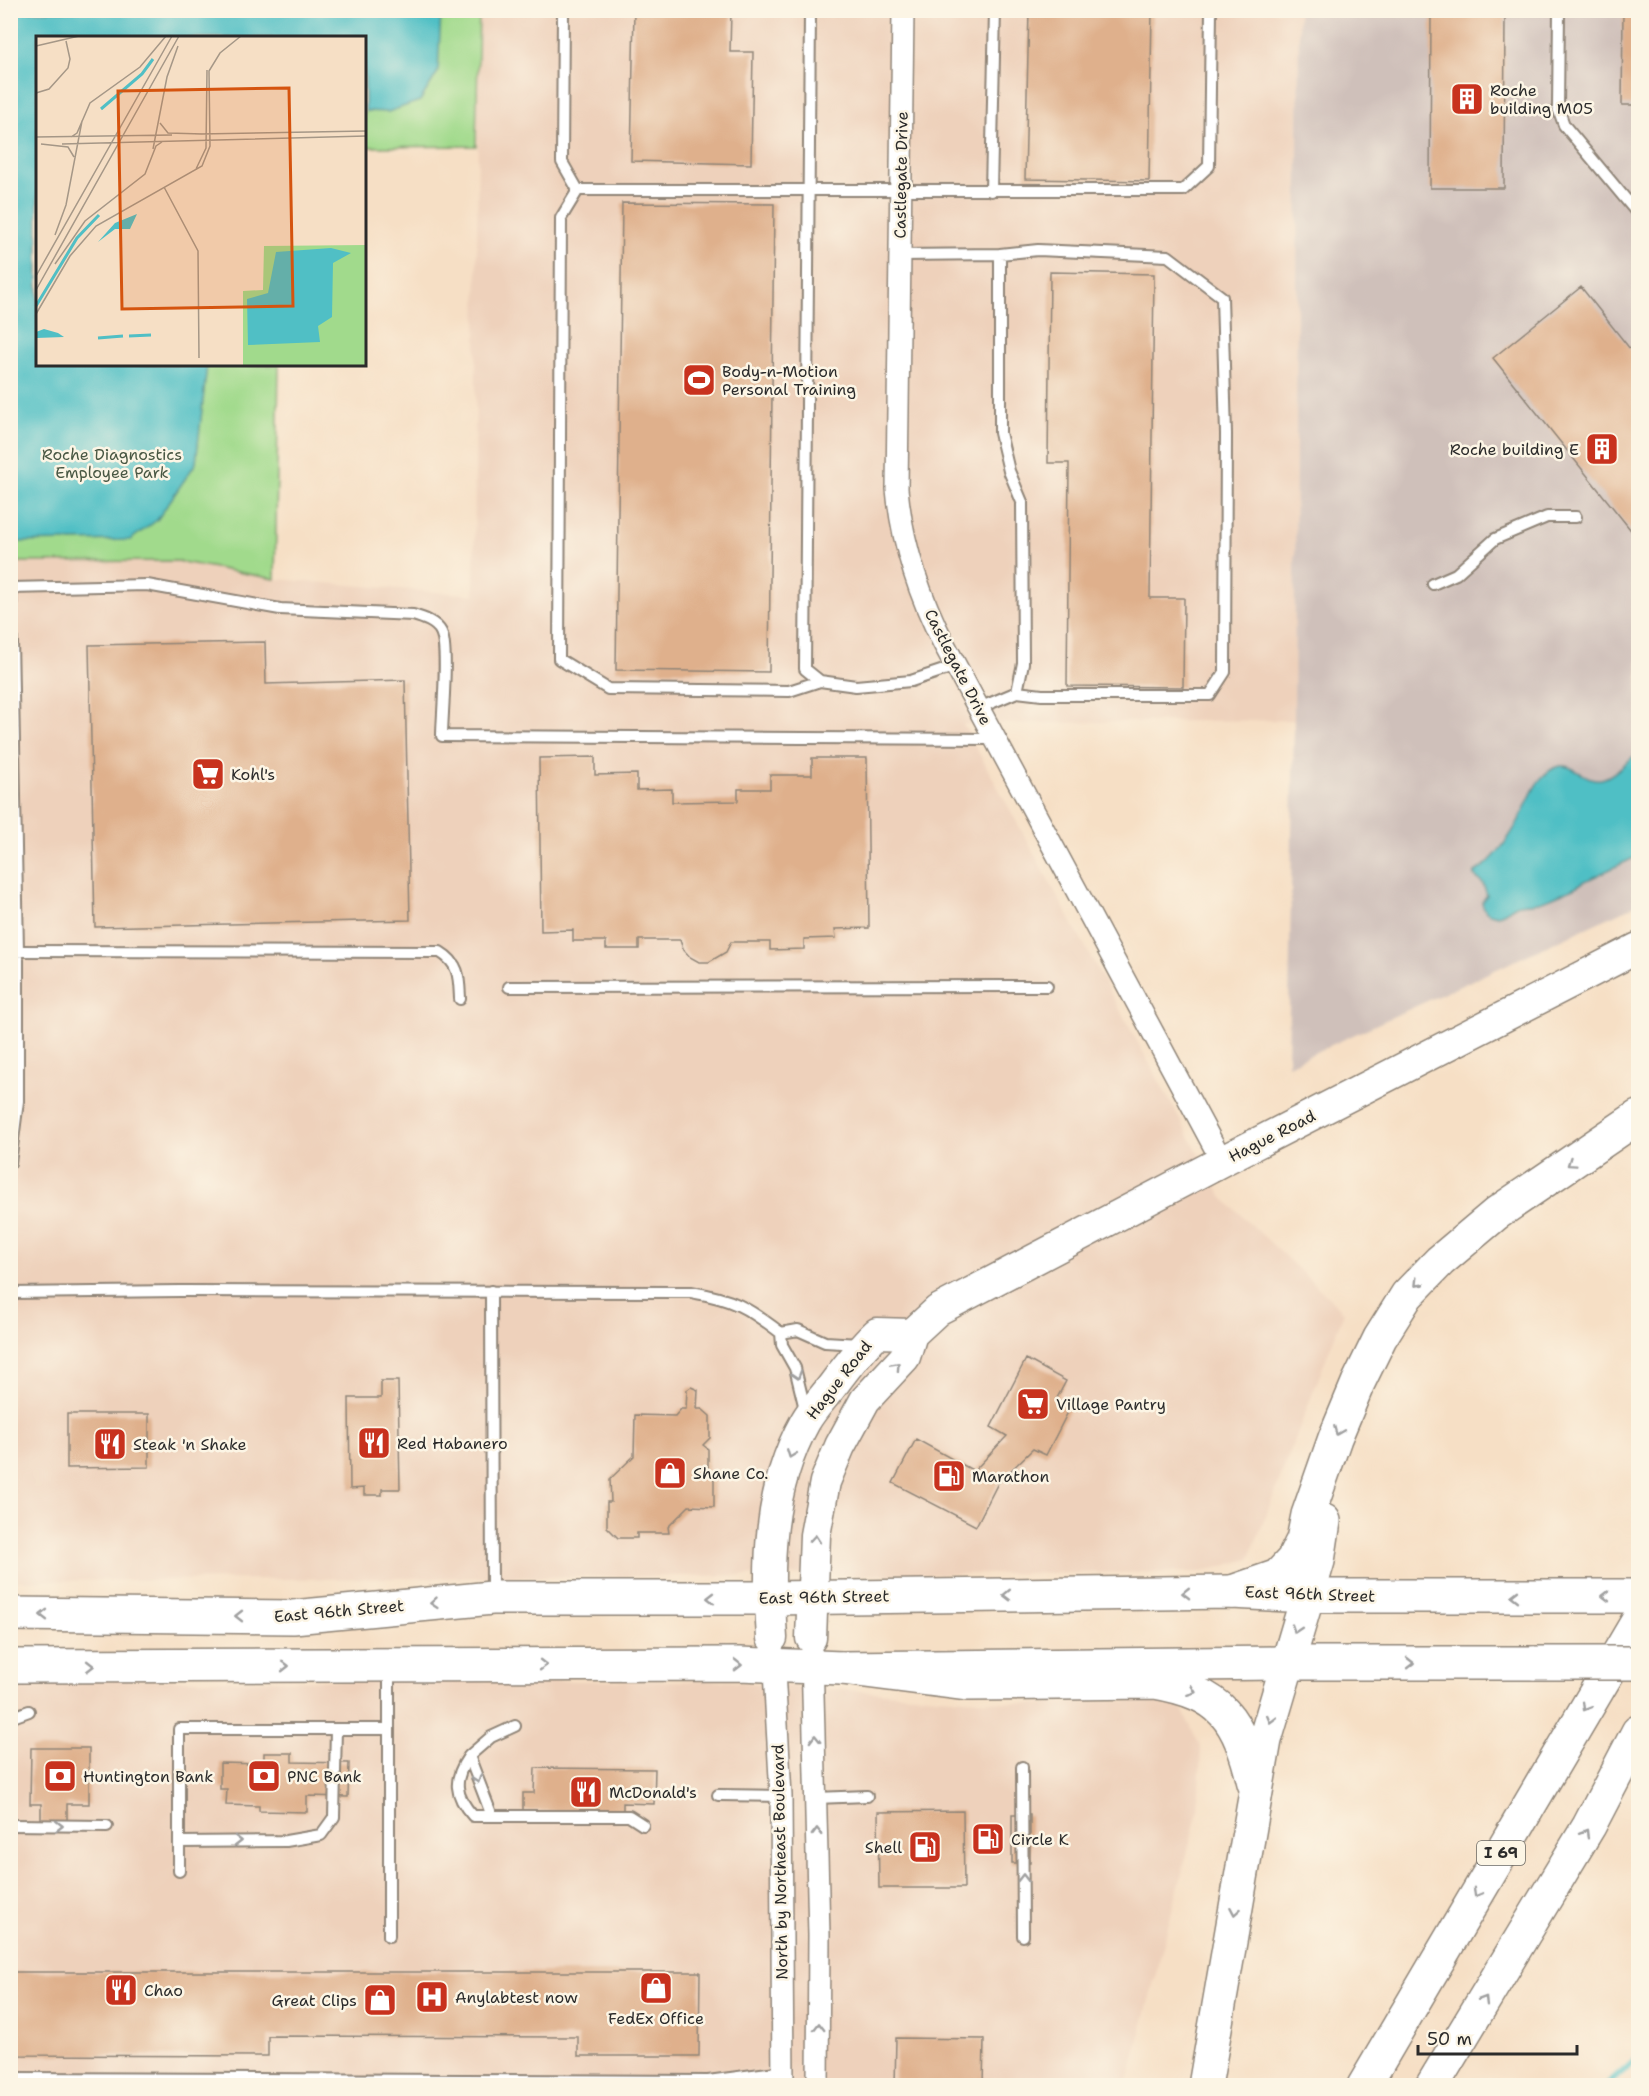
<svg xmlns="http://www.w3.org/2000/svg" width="1649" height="2096" font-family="'Shantell Sans',sans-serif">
<rect width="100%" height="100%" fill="#fcf5e5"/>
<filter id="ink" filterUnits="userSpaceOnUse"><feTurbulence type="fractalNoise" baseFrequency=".0167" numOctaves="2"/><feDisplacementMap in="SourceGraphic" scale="12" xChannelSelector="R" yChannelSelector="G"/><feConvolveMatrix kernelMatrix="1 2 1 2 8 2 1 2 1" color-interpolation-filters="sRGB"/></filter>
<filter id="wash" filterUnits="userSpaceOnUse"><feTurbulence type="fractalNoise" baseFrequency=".008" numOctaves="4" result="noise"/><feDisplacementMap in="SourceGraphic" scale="24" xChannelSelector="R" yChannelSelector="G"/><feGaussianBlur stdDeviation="1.35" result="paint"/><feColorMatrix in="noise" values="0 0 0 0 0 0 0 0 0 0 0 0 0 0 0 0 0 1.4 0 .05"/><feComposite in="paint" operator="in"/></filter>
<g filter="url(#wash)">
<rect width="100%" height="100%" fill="#f6dfc5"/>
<!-- built -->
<path fill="#eed1bb" d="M 479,11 L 1299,11 L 1294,720 L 963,724 L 1223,1198 L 1344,1312 L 1249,1559 L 1201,1572 L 11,1581 L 10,562 L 177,561 L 275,579 L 474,595 Z
M 11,1680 L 727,1681 L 1030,1704 L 1142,1700 L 1181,1707 L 1201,1748 L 1198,1811 L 1127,2085 L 11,2086 Z"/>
<!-- industrial -->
<path fill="#cfc0ba" d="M 1299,11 L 1638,11 L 1638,904 L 1288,1065 L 1294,720 Z"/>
<!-- green -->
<path fill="#a1da8c" stroke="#66825c" stroke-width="1.5" d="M 10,11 L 479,11 L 476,146 L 365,147 L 364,38 L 38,38 L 38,364 L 279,365 L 275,579 L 177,561 L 11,562 Z"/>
<!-- water -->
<path fill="#50bfc5" stroke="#3e7578" stroke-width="1.5" d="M 10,11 L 441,11 L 438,72 L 420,101 L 388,112 L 365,111 L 364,38 L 38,38 L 38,364 L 207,365 L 196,463 L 157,520 L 130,540 L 11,542 Z
M 1638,753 L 1638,856 L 1583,882 C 1580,886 1549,899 1542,901 C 1535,904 1526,902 1519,904 C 1510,907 1504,916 1493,915 C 1486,914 1483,908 1482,902 L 1487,895 L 1483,883 L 1474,876 L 1475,872 C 1493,863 1514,832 1523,812 C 1531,795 1536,778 1554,768 C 1570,759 1584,782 1601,779 C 1613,777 1628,760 1638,753 Z"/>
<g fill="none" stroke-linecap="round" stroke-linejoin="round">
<!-- stream -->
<path stroke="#50bfc5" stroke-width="6" d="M 1606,2086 L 1638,2058"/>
</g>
<g id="blocks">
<!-- building -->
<path fill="#dfb08c" d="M 634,10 L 731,10 L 730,52 L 753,52 L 751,164 L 631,161 Z
M 1029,10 L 1152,10 L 1149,181 L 1025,179 Z
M 1431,10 L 1505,10 L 1504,188 L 1430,188 Z
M 1623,10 L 1638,10 L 1638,105 L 1622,105 Z
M 622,203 L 774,204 L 769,672 L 616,670 Z
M 1050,272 L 1154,274 L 1150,598 L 1184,598 L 1183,687 L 1067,686 L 1069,463 L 1048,463 Z
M 1581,287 L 1638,359 L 1638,539 L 1493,358 Z
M 265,642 L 266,684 L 405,680 L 410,920 L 95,927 L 89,645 Z
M 595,757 L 595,775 L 637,774 L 637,790 L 672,789 L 672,802 L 738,801 L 738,789 L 770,789 L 770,775 L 812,775 L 812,758 L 867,758 L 869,928 L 835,929 L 836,938 L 804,939 L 804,949 L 770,950 L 770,942 L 731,942 L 726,952 L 709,962 L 699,962 L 690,957 L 683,949 L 680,940 L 639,940 L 639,949 L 606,949 L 606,941 L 573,941 L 573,930 L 541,931 L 539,758 Z
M 1026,1359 L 1066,1381 L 1056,1400 L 1070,1408 L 1046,1455 L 1033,1449 L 998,1483 L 976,1526 L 893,1483 L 916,1439 L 974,1471 L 1007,1436 L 991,1427 Z
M 381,1381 L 398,1381 L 400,1489 L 382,1489 L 382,1495 L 364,1495 L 364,1488 L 350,1489 L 349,1398 L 381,1398 Z
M 691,1387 L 698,1390 L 697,1409 L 702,1409 L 710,1416 L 710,1438 L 703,1445 L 708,1449 L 708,1473 L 714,1479 L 714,1507 L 689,1506 L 668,1527 L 669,1533 L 637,1533 L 637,1538 L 618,1538 L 607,1527 L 607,1502 L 611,1502 L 610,1479 L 634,1456 L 635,1415 L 675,1416 L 681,1409 L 686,1409 L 687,1390 Z
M 67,1414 L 149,1414 L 149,1467 L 67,1468 Z
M 31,1748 L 89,1748 L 89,1804 L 67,1804 L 67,1831 L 41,1831 L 41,1804 L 30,1804 Z
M 264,1753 L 292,1753 L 292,1762 L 349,1763 L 348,1797 L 307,1796 L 307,1812 L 259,1811 L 259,1806 L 226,1805 L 227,1789 L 220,1789 L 220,1763 L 264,1764 Z
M 535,1768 L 655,1769 L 654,1804 L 623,1803 L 623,1811 L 523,1811 L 523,1793 L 534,1793 Z
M 963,1811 L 964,1888 L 879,1888 L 878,1812 Z
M 1012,1815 L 1030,1815 L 1030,1863 L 1012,1863 Z
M 10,1972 L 700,1972 L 699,2056 L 578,2056 L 578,2037 L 268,2036 L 268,2056 L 10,2055 Z
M 896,2038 L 984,2039 L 983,2086 L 895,2086 Z"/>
</g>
</g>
<g filter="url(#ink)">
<use href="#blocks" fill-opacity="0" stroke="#908578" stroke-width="1.5"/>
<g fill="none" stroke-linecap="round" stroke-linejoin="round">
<defs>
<path id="lane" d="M 563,10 L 562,162 L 578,190 L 1183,190 L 1209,166 L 1211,10
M 810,10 L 805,669 L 820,681 L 856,686 L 911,681 L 956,666
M 1559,10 L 1558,108 L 1564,125 L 1638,214
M 578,190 L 561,218 L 559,659 L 608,689 L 789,691 L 820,681
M 991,191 L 995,10
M 900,255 L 1000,254
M 1433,584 L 1456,574 L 1495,539 L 1547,517 L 1576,517
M 10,588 L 147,585 L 280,609 L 413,615 C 423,618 436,622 441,632 C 449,648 442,715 442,736 L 995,739
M 979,708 L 1017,692 L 1023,663 L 1022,502 L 1009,471 L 1000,433 L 1000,254 L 1038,250 L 1168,256 L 1222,297 L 1226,434 L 1225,672 L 1210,695 L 1042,695 L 1017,692
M 10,951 L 440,952 C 460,964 459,978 460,999
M 509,987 L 1047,986
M 10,1163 L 18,1101 L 18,951 L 11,588
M 491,1291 L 492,1594
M 10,1293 L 180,1291 L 691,1292 C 733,1299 747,1307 781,1333 L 782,1345 L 795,1368 L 806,1413
M 781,1333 L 798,1330 L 825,1342 L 859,1344
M 10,1718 L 29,1711
M 515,1726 L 491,1737 L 469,1756 L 492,1816 L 629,1816 L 643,1825
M 469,1756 C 453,1779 454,1795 473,1816 L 492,1816
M 1022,1767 L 1023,1936
M 718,1795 L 781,1796
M 816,1798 L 867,1796
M 10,1825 L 107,1826
M 179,1842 L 286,1841 L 321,1835 L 334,1817 L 336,1729
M 179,1871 L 179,1729 L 388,1729
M 389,1936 L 389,1670
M 10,2078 L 708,2081 L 783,2071"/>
<path id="street" d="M 903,10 L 897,489 C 902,544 919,595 944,644 L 1222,1161
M 773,1653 L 781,1796 L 783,2086
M 812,1654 L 819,1935 L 818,2086"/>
<path id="secondary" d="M 772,1638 C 767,1565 768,1488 805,1422 C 812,1409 824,1397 833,1385 C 847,1366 860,1349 877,1333 L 912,1334
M 811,1638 L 815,1535 L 825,1482 L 840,1446 L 865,1400 L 905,1357 L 912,1334 L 938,1310 L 1222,1161 L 1638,948"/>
<path id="primary" d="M 10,1614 L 293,1617 L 492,1598 L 770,1598 L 1232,1592 L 1307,1596 L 1638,1596
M 10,1666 L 739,1664 L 842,1668 L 1286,1663 L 1535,1663"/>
<path id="highway" d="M 1232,1592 L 1278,1576 L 1293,1560 L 1303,1540 L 1308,1515 L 1335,1438 L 1358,1383 L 1380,1338 L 1407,1295 L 1440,1261 L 1497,1213 L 1638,1117
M 842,1668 L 967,1684 L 1155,1682 C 1223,1694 1238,1718 1254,1783
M 1205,2086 L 1265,1740 L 1318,1561 L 1324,1521
M 1364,2086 L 1638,1621
M 1432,2086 L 1589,1826 L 1638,1732"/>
</defs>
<!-- lane casing -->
<use href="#lane" stroke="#908578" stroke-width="14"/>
<!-- street casing -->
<use href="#street" stroke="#908578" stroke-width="24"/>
<!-- secondary casing -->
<use href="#secondary" stroke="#908578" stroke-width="33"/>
<!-- primary casing -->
<use href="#primary" stroke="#908578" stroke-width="36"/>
<!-- highway casing -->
<use href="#highway" stroke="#908578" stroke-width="36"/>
<!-- lane -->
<use href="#lane" stroke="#fff" stroke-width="10"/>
<!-- street -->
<use href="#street" stroke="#fff" stroke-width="21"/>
<!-- secondary -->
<use href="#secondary" stroke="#fff" stroke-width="30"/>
<!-- primary -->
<use href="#primary" stroke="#fff" stroke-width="33"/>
<!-- highway -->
<use href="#highway" stroke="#fff" stroke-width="33"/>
<defs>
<path id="primary-bridge" d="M 1535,1663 L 1638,1663"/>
</defs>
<!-- primary-bridge casing -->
<use href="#primary-bridge" stroke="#908578" stroke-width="36" stroke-linecap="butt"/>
<!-- primary-bridge -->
<use href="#primary-bridge" stroke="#fff" stroke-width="33"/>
</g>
<!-- one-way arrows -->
<defs><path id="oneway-chevron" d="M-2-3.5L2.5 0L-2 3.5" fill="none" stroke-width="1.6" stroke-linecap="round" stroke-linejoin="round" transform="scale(1.5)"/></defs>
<g stroke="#a0a0a0">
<use href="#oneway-chevron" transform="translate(1571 1163) rotate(146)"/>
<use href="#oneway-chevron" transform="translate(1418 1283) rotate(134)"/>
<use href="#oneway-chevron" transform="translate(896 1366) rotate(-47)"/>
<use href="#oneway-chevron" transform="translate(797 1375) rotate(73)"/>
<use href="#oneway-chevron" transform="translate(1338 1431) rotate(112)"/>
<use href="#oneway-chevron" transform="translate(791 1454) rotate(111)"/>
<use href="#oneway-chevron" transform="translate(815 1539) rotate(-85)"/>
<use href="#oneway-chevron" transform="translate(1186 1593) rotate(179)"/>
<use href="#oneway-chevron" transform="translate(1007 1595) rotate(179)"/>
<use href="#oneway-chevron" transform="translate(1515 1596) rotate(-180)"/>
<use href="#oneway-chevron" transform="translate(1606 1596) rotate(180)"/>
<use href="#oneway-chevron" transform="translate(711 1598) rotate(-180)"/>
<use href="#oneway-chevron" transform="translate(434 1603) rotate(175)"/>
<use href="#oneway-chevron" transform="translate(44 1615) rotate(-180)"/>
<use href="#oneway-chevron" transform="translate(239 1616) rotate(-180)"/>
<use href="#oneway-chevron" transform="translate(1296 1629) rotate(108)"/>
<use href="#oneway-chevron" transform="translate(1410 1663)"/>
<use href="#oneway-chevron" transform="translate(543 1665)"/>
<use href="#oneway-chevron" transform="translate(738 1665) rotate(1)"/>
<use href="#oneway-chevron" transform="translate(90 1666)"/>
<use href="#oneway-chevron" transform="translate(285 1666)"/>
<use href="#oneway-chevron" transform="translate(1192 1691) rotate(21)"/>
<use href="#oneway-chevron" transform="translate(1586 1707) rotate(121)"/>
<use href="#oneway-chevron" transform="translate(1271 1719) rotate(105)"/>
<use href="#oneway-chevron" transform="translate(815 1739) rotate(-91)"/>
<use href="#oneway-chevron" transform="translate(477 1779) rotate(71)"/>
<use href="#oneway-chevron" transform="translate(59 1826)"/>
<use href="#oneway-chevron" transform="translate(817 1832) rotate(-91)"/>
<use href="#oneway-chevron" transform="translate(1585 1833) rotate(-59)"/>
<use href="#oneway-chevron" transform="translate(238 1841)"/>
<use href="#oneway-chevron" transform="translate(1023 1878) rotate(-90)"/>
<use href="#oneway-chevron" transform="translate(1477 1893) rotate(120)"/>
<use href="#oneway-chevron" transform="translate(1235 1911) rotate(100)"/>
<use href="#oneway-chevron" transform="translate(1484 2000) rotate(-59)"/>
<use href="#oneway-chevron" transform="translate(819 2027) rotate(-90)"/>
</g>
</g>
<!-- icons -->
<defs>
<symbol id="building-square" viewBox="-11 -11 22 22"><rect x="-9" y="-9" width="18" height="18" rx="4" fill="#c8321e" stroke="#fcf5e5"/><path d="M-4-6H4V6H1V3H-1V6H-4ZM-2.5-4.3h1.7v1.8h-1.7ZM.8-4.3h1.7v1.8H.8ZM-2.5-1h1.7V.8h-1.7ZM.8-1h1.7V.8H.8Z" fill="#fff"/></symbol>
<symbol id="stadium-square" viewBox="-11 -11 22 22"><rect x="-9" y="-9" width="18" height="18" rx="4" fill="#c8321e" stroke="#fcf5e5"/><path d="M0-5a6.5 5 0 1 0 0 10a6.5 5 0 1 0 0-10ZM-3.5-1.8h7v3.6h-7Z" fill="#fff"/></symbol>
<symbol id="supermarket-square" viewBox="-11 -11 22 22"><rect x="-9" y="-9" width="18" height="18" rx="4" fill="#c8321e" stroke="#fcf5e5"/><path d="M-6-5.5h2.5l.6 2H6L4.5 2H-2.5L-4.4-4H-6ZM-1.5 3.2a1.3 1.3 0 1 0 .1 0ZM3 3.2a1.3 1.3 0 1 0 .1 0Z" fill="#fff"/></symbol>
<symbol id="restaurant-square" viewBox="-11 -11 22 22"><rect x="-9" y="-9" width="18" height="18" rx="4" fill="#c8321e" stroke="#fcf5e5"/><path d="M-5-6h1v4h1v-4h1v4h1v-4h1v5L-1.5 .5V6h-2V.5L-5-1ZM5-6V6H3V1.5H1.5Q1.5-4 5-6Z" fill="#fff"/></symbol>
<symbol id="shop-square" viewBox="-11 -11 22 22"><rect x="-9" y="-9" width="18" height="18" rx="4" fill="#c8321e" stroke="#fcf5e5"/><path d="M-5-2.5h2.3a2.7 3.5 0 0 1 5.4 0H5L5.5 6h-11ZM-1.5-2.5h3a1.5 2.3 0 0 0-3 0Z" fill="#fff"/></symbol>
<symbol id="fuel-square" viewBox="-11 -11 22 22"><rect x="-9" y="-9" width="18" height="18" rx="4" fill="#c8321e" stroke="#fcf5e5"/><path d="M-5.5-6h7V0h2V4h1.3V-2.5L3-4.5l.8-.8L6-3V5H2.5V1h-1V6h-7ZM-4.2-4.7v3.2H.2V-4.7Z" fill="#fff"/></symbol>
<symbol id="bank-square" viewBox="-11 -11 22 22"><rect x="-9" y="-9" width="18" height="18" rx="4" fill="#c8321e" stroke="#fcf5e5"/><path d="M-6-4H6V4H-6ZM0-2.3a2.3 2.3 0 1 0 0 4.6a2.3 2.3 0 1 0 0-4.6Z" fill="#fff"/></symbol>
<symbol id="hospital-square" viewBox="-11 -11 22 22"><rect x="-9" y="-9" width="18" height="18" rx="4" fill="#c8321e" stroke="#fcf5e5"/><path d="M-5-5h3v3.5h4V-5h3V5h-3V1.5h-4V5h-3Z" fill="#fff"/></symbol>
</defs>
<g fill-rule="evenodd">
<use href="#building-square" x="1448" y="80" width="38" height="38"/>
<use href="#stadium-square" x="680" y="361" width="38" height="38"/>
<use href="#building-square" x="1583" y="430" width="38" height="38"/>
<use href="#supermarket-square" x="189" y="755" width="38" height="38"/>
<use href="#supermarket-square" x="1014" y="1385" width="38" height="38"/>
<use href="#restaurant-square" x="355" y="1424" width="38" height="38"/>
<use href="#restaurant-square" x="91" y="1425" width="38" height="38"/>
<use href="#shop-square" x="651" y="1454" width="38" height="38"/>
<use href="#fuel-square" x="930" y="1457" width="38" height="38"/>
<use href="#bank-square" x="41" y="1757" width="38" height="38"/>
<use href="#bank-square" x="245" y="1757" width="38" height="38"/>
<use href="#restaurant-square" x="567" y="1773" width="38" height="38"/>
<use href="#fuel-square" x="969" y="1820" width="38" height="38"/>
<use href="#fuel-square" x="906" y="1828" width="38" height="38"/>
<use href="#shop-square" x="637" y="1969" width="38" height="38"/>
<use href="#restaurant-square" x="102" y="1971" width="38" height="38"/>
<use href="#hospital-square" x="413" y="1978" width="38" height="38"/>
<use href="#shop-square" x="361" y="1981" width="38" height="38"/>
</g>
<g text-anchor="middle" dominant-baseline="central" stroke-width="5" stroke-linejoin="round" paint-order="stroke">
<!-- shield labels -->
<rect fill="#fcf5e5" stroke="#6a6863" stroke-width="1.5" x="1477" y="1841" width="48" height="24" rx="4.5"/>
<g font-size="15" font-weight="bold" fill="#2b2b2b">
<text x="1501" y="1853">I 69</text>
</g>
<!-- poi labels -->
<g font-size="16" fill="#2b2b2b" stroke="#fcf5e5" text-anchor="start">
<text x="1490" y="90">Roche<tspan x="1490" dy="18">building M05</tspan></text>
<text x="722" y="371">Body-n-Motion<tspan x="722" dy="18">Personal Training</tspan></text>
<text x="1579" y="449" text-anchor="end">Roche building E</text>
<text x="231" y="774">Kohl's</text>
<text x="1056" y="1404">Village Pantry</text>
<text x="397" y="1443">Red Habanero</text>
<text x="133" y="1444">Steak 'n Shake</text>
<text x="693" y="1473">Shane Co.</text>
<text x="972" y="1476">Marathon</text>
<text x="83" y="1776">Huntington Bank</text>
<text x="287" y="1776">PNC Bank</text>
<text x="609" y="1792">McDonald's</text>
<text x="1011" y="1839">Circle K</text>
<text x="902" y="1847" text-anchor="end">Shell</text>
<text x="144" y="1990">Chao</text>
<text x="455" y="1997">Anylabtest now</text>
<text x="357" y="2000" text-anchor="end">Great Clips</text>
<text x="656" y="2018" text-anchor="middle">FedEx Office</text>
</g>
<!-- street labels -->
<g font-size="16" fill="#2b2b2b" stroke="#fcf5e5">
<text transform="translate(901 175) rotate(-89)">Castlegate Drive</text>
<text transform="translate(958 667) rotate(63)">Castlegate Drive</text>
<text transform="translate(1272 1136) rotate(-27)">Hague Road</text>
<text transform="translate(839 1380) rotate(-52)">Hague Road</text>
<text transform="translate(1310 1594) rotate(2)">East 96th Street</text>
<text transform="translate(824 1597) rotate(-1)">East 96th Street</text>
<text transform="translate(339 1611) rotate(-5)">East 96th Street</text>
<text transform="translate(780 1862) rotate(-91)">North by Northeast Boulevard</text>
</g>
<!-- park labels -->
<g font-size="16" fill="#485743" stroke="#fcf5e5">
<text x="112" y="454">Roche Diagnostics<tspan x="112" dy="18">Employee Park</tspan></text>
</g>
</g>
<!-- overview -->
<g transform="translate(36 36)">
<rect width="330" height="330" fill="#f6dfc5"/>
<path d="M 330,209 L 330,330 L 207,330 L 207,255 L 227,254 L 228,210 Z" fill="#a1da8c"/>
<path d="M 101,178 L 94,193 L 79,193 L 62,206 L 79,187 ZM 295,212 L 315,217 L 297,227 L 296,281 L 282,290 L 284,306 L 212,309 L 211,263 L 232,257 L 240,216 ZM 8,293 L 22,297 L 28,301 L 0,302 L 0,296 Z" fill="#50bfc5"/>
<path fill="none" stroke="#50bfc5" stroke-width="3" d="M 65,73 L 106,38 L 117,23M 0,270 L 41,202 L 63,179M 93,300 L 115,299M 62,302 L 87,300"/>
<path fill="none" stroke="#a59787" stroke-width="1.5" d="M 0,10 L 43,0M 0,57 L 13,53 L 32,32 L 34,23 L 30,5M 124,87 L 132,97 L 167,98M 164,98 L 330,95M 0,101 L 136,99M 35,101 L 41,97 L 54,67 L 104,31 L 130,0M 5,108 L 32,111 L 38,121M 26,108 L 330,100M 117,113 L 131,41 L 142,10M 160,133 L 170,112 L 171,34M 128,151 L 162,215 L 163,322M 19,199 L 30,169 L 46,85M 19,228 L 49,185 L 109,138 L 120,110 L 126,106M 0,240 L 136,0M 0,254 L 143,0M 0,278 L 34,220 L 60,190 L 166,130 L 174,110 L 173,35 L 184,17 L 205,0"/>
<path fill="#d5540f" fill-opacity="0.15" stroke="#d5540f" stroke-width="3" d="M 253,52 L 257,270 L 86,273 L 82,55 Z"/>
<rect width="330" height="330" fill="none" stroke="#2b2b2b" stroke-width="3"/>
</g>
<!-- margin -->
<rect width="1649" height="2096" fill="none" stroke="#fcf5e5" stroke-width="36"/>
<!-- scale -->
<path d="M1418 2045v9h159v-9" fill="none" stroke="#2b2b2b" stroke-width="3"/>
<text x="1427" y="2045" font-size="18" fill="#2b2b2b" stroke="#fcf5e5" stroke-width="4.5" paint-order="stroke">50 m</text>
</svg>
